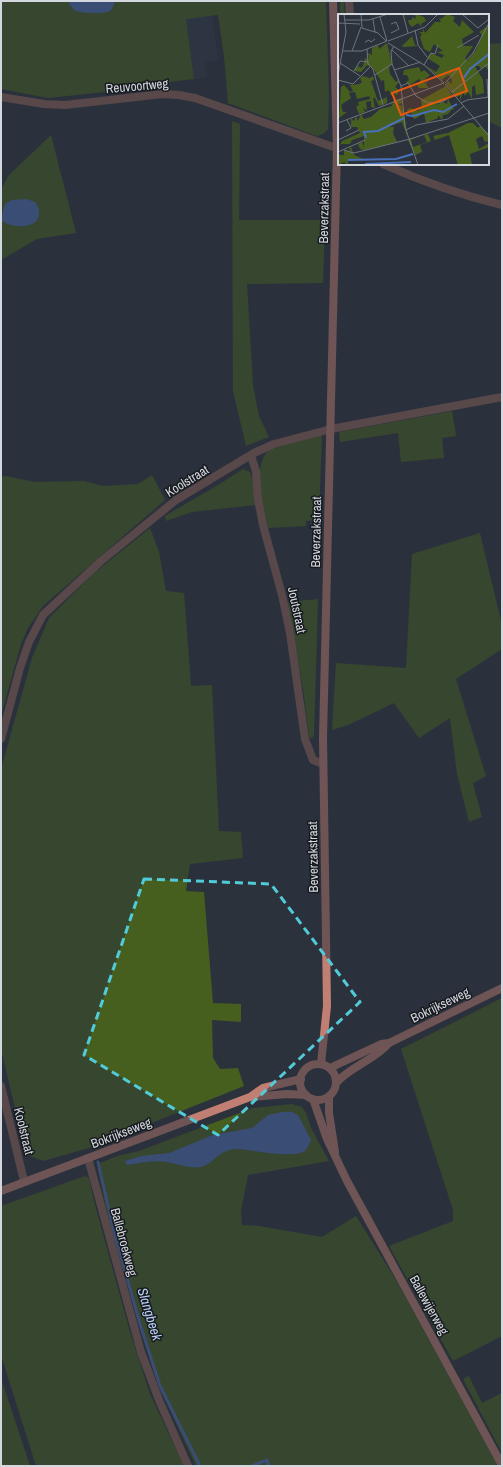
<svg xmlns="http://www.w3.org/2000/svg" width="503" height="1467" font-family="'Archivo Narrow',sans-serif">
<rect width="100%" height="100%" fill="#2b323c"/>
<!-- built -->
<path fill="#323b4b" d="M 212,15 L 218,60 L 205,62 L 207,77 L 194,79 L 186,18 Z"/>
<!-- green -->
<path fill="#465f1e" d="M 1,1 L 326,1 L 329,95 L 328,129 L 323,134 L 317,136 L 228,103 L 224,56 L 218,15 L 186,19 L 194,79 L 159,83 L 162,86 L 48,98 L 1,89 Z
M 340,1 L 344,1 L 345,15 L 340,15 Z
M 502,43 L 502,128 L 488,121 L 488,44 Z
M 232,121 L 240,124 L 239,220 L 325,220 L 323,283 L 247,284 L 253,386 L 259,416 L 269,437 L 246,446 L 233,391 Z
M 51,135 L 76,233 L 37,239 L 1,260 L 1,190 L 8,176 Z
M 452,411 L 456,436 L 442,438 L 444,458 L 401,462 L 398,433 L 340,442 L 339,432 Z
M 322,434 L 319,520 L 306,521 L 306,526 L 268,528 C 263,508 251,466 269,450 Z
M 243,469 L 250,472 L 254,483 L 255,505 L 192,512 L 166,521 L 165,516 L 223,482 Z
M 152,475 L 165,500 L 43,606 L 28,628 L 21,644 L 1,716 L 1,477 L 5,476 L 35,482 L 84,481 L 103,486 L 138,484 Z
M 150,528 L 159,552 L 166,591 L 184,593 L 191,686 L 212,685 L 219,831 L 241,832 L 243,858 L 190,864 L 186,891 L 204,892 L 213,1003 L 241,1004 L 241,1022 L 212,1020 L 213,1058 L 220,1069 L 238,1068 L 244,1086 L 89,1148 L 43,1161 L 32,1157 L 25,1150 L 1,1049 L 1,769 L 32,658 L 49,618 L 93,574 Z
M 480,533 L 502,625 L 502,649 L 456,679 L 486,776 L 473,783 L 482,817 L 469,822 L 457,774 L 450,718 L 419,738 L 394,703 L 348,725 L 332,730 L 336,663 L 406,668 L 412,554 Z
M 318,599 L 314,735 L 312,739 L 309,737 L 303,689 L 287,602 Z
M 502,998 L 502,1336 L 453,1361 L 389,1246 L 453,1221 L 453,1210 L 401,1049 Z
M 292,1104 L 302,1107 L 306,1113 L 311,1128 L 329,1161 L 248,1175 L 241,1211 L 242,1225 L 259,1226 L 322,1237 L 356,1216 L 396,1280 L 498,1466 L 196,1466 L 164,1397 L 146,1345 L 109,1222 L 98,1170 L 100,1163 L 117,1156 L 139,1151 L 253,1108 Z
M 85,1176 L 89,1178 L 94,1201 L 130,1332 L 150,1394 L 184,1466 L 36,1466 L 1,1355 L 1,1206 Z
M 469,1376 L 482,1403 L 502,1393 L 502,1453 L 463,1379 Z
M 1,1381 L 2,1381 L 30,1466 L 1,1466 Z"/>
<!-- water -->
<path fill="#4970ba" d="M 68,1 L 115,1 C 114,3 113,8 111,10 C 107,15 82,13 76,11 C 72,9 70,5 68,1 Z
M 26,199 C 28,200 33,201 35,202 C 37,204 39,208 39,211 C 42,230 11,229 1,220 L 5,204 L 12,200 Z
M 282,1112 L 292,1112 L 298,1115 L 311,1140 C 309,1144 308,1148 305,1151 C 293,1159 253,1150 238,1149 C 217,1149 214,1165 200,1167 C 189,1169 178,1164 167,1162 C 154,1160 140,1163 127,1165 L 125,1161 L 141,1156 L 169,1153 L 213,1135 L 252,1128 L 268,1115 Z"/>
<g fill="none" stroke-linecap="round" stroke-linejoin="round">
<!-- stream -->
<path stroke="#4970ba" stroke-width="3" d="M 98,1162 L 114,1232 L 140,1324 L 160,1386 L 200,1466
M 252,1466 L 267,1460 L 269,1466"/>
<!-- street -->
<path stroke="#8e645c" stroke-width="8" d="M 349,1 L 350,15
M 1,97 L 44,104 L 65,105 L 163,94 L 179,95 L 195,98 L 339,149
M 383,164 C 421,181 461,195 502,205
M 251,456 L 256,471 L 258,499 L 263,525 L 282,595 L 290,633 L 305,739 L 313,760 L 323,764
M 1,739 L 20,668 L 29,642 L 43,615 L 101,561 L 176,500 L 254,453 L 274,444 L 331,429 L 502,397
M 1,1086 L 24,1181
M 88,1158 L 141,1352 L 159,1400 L 188,1466"/>
<!-- secondary -->
<path stroke="#c17f73" stroke-width="8" d="M 321,1064 L 327,1006 L 323,738 L 337,148 L 333,1
M300 1082a18 18 0 1 1 36 0a18 18 0 1 1-36 0Z
M 330,1068 L 381,1044 L 389,1043 L 502,988
M 336,1083 C 351,1066 375,1060 389,1043
M 329,1096 L 329,1113 L 335,1152
M 251,1097 L 287,1094 L 306,1095
M 313,1099 L 327,1139 L 347,1181 L 502,1465
M 1,1191 L 250,1097 L 263,1088 L 301,1079"/>
</g>
<!-- marked area -->
<path d="M0 0H503V1467H0ZM 144,879 L 271,884 L 360,1002 L 218,1135 L 84,1055 Z" fill="#2b323c" fill-opacity=".55" fill-rule="evenodd"/>
<path fill="none" stroke="#52cbd9" stroke-width="3" stroke-dasharray="8 5" stroke-linejoin="round" d="M 144,879 L 271,884 L 360,1002 L 218,1135 L 84,1055 Z"/>
<g text-anchor="middle" dominant-baseline="central" stroke-width="3" stroke-linejoin="round" paint-order="stroke">
<!-- street labels -->
<g font-size="13" fill="#d3d7de" stroke="#171a1e">
<text transform="translate(137 86) rotate(-5)">Reuvoortweg</text>
<text transform="translate(324 208) rotate(-89)">Beverzakstraat</text>
<text transform="translate(187 481) rotate(-32)">Koolstraat</text>
<text transform="translate(316 532) rotate(-89)">Beverzakstraat</text>
<text transform="translate(297 610) rotate(78)">Joutstraat</text>
<text transform="translate(313 857) rotate(-91)">Beverzakstraat</text>
<text transform="translate(440 1005) rotate(-26)">Bokrijkseweg</text>
<text transform="translate(24 1131) rotate(76)">Koolstraat</text>
<text transform="translate(121 1133) rotate(-21)">Bokrijkseweg</text>
<text transform="translate(124 1242) rotate(75)">Ballebroekweg</text>
<text transform="translate(429 1305) rotate(61)">Ballewijerweg</text>
</g>
<!-- water labels -->
<g font-size="14" font-style="italic" fill="#b8cff7" stroke="#171a1e">
<text transform="translate(150 1314) rotate(73)">Slangbeek</text>
</g>
</g>
<!-- overview -->
<g transform="translate(338 14)">
<rect width="151" height="151" fill="#2b323c"/>
<path d="M 77,0 L 86,3 L 88,7 L 83,10 L 84,13 L 80,9 L 74,13 L 71,10 L 70,6 L 74,6 L 74,3 L 78,5 ZM 109,0 L 117,3 L 115,7 L 122,13 L 124,6 L 136,18 L 124,25 L 125,32 L 135,32 L 127,44 L 129,47 L 138,36 L 144,21 L 141,18 L 151,11 L 151,57 L 147,52 L 143,55 L 141,52 L 137,52 L 145,66 L 146,79 L 138,81 L 137,71 L 134,73 L 134,85 L 130,78 L 127,82 L 125,78 L 122,87 L 122,81 L 119,83 L 108,70 L 110,67 L 114,70 L 113,63 L 110,61 L 104,66 L 87,51 L 98,58 L 102,52 L 89,44 L 93,39 L 104,44 L 106,41 L 98,38 L 105,37 L 96,30 L 92,38 L 86,35 L 82,23 L 84,20 L 81,18 L 85,18 L 85,14 L 87,19 L 97,8 L 103,8 L 101,4 L 103,5 ZM 74,22 L 77,31 L 80,32 L 65,33 L 64,32 ZM 49,29 L 54,50 L 51,53 L 52,60 L 58,68 L 60,66 L 61,68 L 57,73 L 61,76 L 60,80 L 58,81 L 56,77 L 53,82 L 51,76 L 47,78 L 46,66 L 43,67 L 35,54 L 29,51 L 23,58 L 16,57 L 20,52 L 23,54 L 25,52 L 27,44 L 31,46 L 30,39 L 34,41 L 34,34 L 40,31 L 41,35 ZM 81,53 L 83,58 L 86,56 L 92,61 L 84,68 L 86,69 L 92,66 L 88,69 L 90,74 L 81,74 L 79,71 L 83,68 L 81,65 L 72,71 L 68,68 L 71,66 L 69,61 L 65,61 L 66,56 ZM 25,62 L 32,64 L 35,62 L 36,66 L 33,67 L 40,87 L 49,83 L 49,89 L 41,92 L 37,84 L 35,84 L 37,94 L 33,93 L 33,87 L 28,88 L 29,97 L 25,93 L 27,98 L 21,100 L 18,93 L 21,91 L 20,88 L 32,85 L 31,82 L 19,85 L 17,78 L 11,79 L 13,84 L 3,91 L 5,98 L 9,98 L 1,104 L 3,73 L 6,71 L 12,78 L 15,77 L 12,71 L 22,70 L 24,68 L 22,64 ZM 108,72 L 114,81 L 98,91 L 105,88 L 109,90 L 110,85 L 116,96 L 114,95 L 110,100 L 105,101 L 104,106 L 100,101 L 100,104 L 88,109 L 86,99 L 77,105 L 74,103 L 73,98 L 68,97 L 72,94 L 80,97 L 84,94 L 83,86 ZM 63,84 L 64,89 L 60,91 L 63,91 L 66,98 L 70,125 L 64,108 L 58,110 L 51,113 L 56,113 L 55,119 L 59,128 L 27,136 L 22,135 L 20,130 L 13,133 L 16,141 L 25,145 L 10,146 L 10,151 L 6,148 L 0,151 L 0,139 L 2,141 L 6,141 L 6,136 L 13,138 L 11,134 L 24,128 L 26,133 L 26,122 L 14,126 L 12,130 L 3,130 L 0,133 L 4,127 L 22,119 L 19,113 L 13,113 L 13,104 L 16,107 L 18,102 L 20,107 L 23,100 L 26,105 L 33,103 L 42,95 L 54,92 L 53,88 L 55,91 L 55,87 ZM 130,109 L 135,109 L 140,114 L 142,112 L 151,120 L 151,127 L 147,128 L 144,122 L 138,125 L 141,135 L 151,129 L 151,133 L 132,140 L 134,151 L 120,151 L 111,121 L 97,126 L 95,122 L 110,119 ZM 90,120 L 93,127 L 82,131 L 84,138 L 77,141 L 70,126 ZM 86,121 L 89,128 L 75,133 L 73,126 Z" fill="#465f1e" fill-rule="evenodd"/>
<path fill="none" stroke="#4970ba" stroke-width="2" d="M 126,68 L 125,65 L 132,55 L 151,40M 68,101 L 75,102 L 96,96 L 105,98 L 119,90M 28,124 L 26,118 L 40,117 L 66,104M 10,146 L 58,145 L 75,140M 27,150 L 73,148"/>
<path fill="none" stroke="#6e747d" stroke-width="1" d="M 23,0 L 24,14 L 40,19 L 48,27M 65,0 L 70,19M 124,0 L 140,14M 42,3 L 49,27M 35,5 L 37,18M 7,6 L 31,6 L 50,0M 0,9 L 22,10M 53,10 L 58,8 L 61,15 L 53,19M 140,14 L 151,5M 77,16 L 80,31 L 89,43M 50,27 L 87,13 L 100,0M 27,28 L 31,26 L 33,28 L 37,25M 50,29 L 86,51 L 106,69M 56,32 L 53,37 L 54,50 L 63,72 L 67,113 L 80,151M 119,34 L 141,21M 29,35 L 30,50 L 35,55 L 45,91M 54,36 L 71,52M 5,37 L 24,37 L 49,27M 14,37 L 23,13M 2,49 L 22,62M 86,51 L 93,39 L 97,40 L 100,31M 56,56 L 83,48M 16,57 L 22,47 L 30,48M 0,61 L 8,18 L 6,0M 37,61 L 54,50M 149,65 L 150,83M 0,66 L 15,70 L 33,52M 107,69 L 135,39 L 151,9M 107,70 L 151,122M 63,72 L 70,69 L 78,82 L 90,89 L 104,88 L 116,81M 114,78 L 151,49M 123,89 L 129,86 L 151,83M 0,109 L 106,69M 68,116 L 78,111 L 110,105 L 126,92M 8,117 L 13,114 L 9,106M 0,126 L 21,116M 6,136 L 16,139 L 72,125 L 151,99M 0,138 L 27,126"/>
<path fill="#e8590c" fill-opacity="0.15" stroke="#e8590c" stroke-width="2" d="M 121,54 L 129,77 L 63,101 L 54,79 Z"/>
<rect width="151" height="151" fill="none" stroke="#d3d7de" stroke-width="2"/>
</g>
<!-- border -->
<rect width="503" height="1467" fill="none" stroke="#d3d7de" stroke-width="4"/>
</svg>
